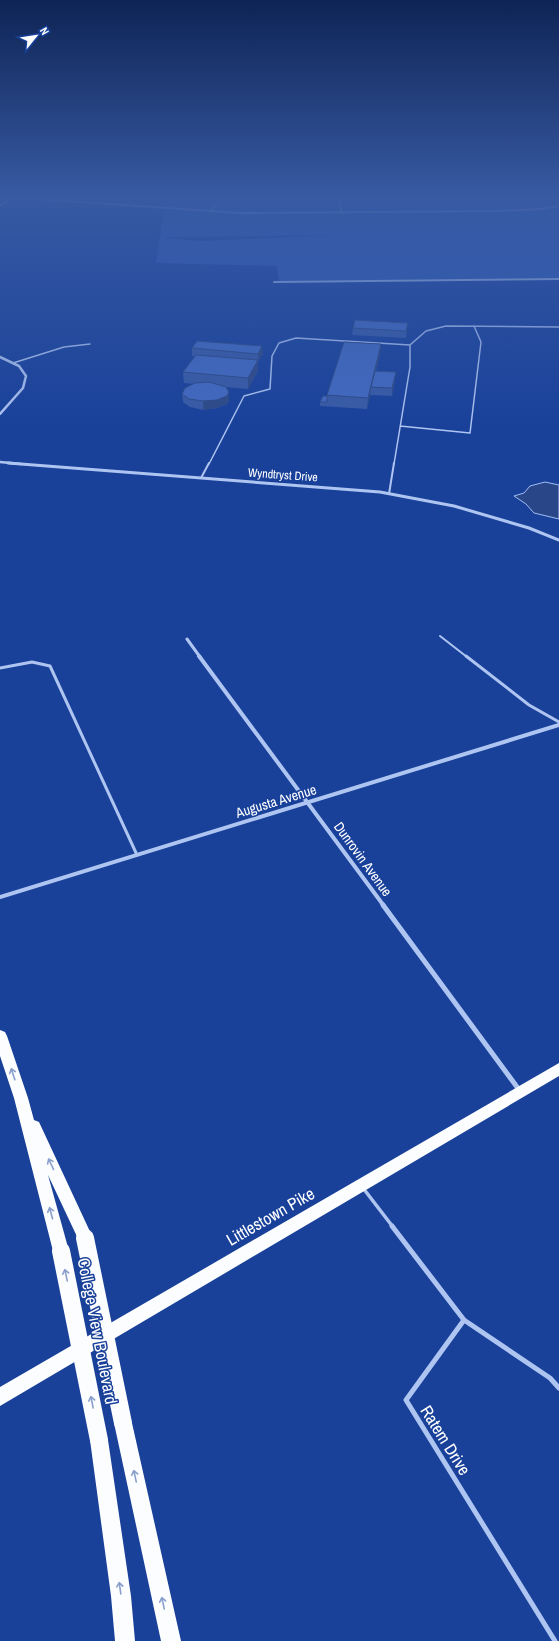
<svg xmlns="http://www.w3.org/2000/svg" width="559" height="1641" font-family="'Archivo Narrow',sans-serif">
<rect width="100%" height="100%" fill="#19419a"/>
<!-- green -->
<path fill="#2d5ab7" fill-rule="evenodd" d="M 166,197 L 559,197 L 559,278 L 279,281 L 277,266 L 156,263 ZM 341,235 L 200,241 L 165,238 L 166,237 Z"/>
<!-- water -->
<path fill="#294689" stroke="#a2bdf3" d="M 545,482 L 559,485 L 559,519 L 534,513 L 526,504 L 514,496 L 524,493 L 530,486 Z"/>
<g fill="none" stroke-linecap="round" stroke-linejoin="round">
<!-- service-far4 -->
<path stroke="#afc5f1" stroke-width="1.5" d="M 338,197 L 342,213
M 124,206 L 137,197
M 210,212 L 221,197
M 410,345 L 426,331 L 446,326 L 559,327
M 13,363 L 64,347 L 90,344
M 400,426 L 470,433 L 481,342 L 474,326
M 209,464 L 244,396 L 270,389 L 272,356 L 279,343 L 296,338 L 410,345 L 410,367 L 394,464"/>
<!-- service-far3 -->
<path stroke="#afc5f1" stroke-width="2" d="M 201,478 L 209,463
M 389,494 L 394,463
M 440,636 L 467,657"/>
<!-- service-far2 -->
<path stroke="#afc5f1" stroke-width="3" d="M 466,656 L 529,705 L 559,722
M 0,668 L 32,662 L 50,666 L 137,855"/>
<!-- service-far1 -->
<path stroke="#afc5f1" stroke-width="3.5" d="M 363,1188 L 393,1227"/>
<!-- service -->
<path stroke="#afc5f1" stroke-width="5" d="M 392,1226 L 464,1320 L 406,1400 L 555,1641
M 464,1320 L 550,1378 L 559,1388"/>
<!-- minor-far4 -->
<path stroke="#afc5f1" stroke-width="2" d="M 9,197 L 240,213 L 496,211 L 541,209 L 559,206
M 0,206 L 12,197
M 274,282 L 559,279"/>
<!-- minor-far3 -->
<path stroke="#afc5f1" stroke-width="2.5" d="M 0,357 L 19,366 L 26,376 L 23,388 L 0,414
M 0,462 L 21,464"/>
<!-- minor-far2 -->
<path stroke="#afc5f1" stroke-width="3" d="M 8,463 L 380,492 L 454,506 L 529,528 L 559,540
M 187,639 L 200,657"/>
<!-- minor-far1 -->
<path stroke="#afc5f1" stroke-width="4" d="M 199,656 L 384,906
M 0,897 L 559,725"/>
<!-- minor -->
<path stroke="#afc5f1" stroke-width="5" d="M 383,905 L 520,1091"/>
<!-- trunk -->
<path fill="#fcfdff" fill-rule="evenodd" d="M 0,1030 L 5,1032 L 7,1036 L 28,1098 L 34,1120 L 39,1122 L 93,1238 L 90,1243 L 85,1246 L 80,1243 L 48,1175 L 69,1251 L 67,1257 L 61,1259 L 55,1257 L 53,1251 L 14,1098 L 0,1056 Z
M 559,1063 L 559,1076 L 0,1406 L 0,1387 Z
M 123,1414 L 129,1417 L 132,1423 L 181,1641 L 161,1641 L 114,1423 L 117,1417 Z
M 99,1431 L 105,1434 L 108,1440 L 131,1596 L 135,1641 L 115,1641 L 111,1596 L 90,1440 L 93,1434 Z"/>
<!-- trunk-bridge -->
<path stroke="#fcfdff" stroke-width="18" d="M 85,1238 L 123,1423
M 61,1251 L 99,1440"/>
</g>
<!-- wall -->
<path fill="#395ba6" d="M 353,328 L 407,330 L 406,338 L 352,335 Z
M 192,348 L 263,354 L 258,361 L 258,371 L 248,389 L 226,387 L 229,400 L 227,404 L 217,408 L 203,410 L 190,407 L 183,402 L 182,394 L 194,384 L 184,383 L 183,372 L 195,356 L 192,356 Z
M 380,355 L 376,371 L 395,380 L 392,396 L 370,395 L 367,409 L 320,406 L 320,402 L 327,396 L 327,395 Z"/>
<!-- shaded-wall -->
<path fill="#2e4a87" d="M 408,323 L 407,330 L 406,338 L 406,331 Z
M 381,344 L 380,355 L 372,387 L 371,387 L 370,395 L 367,409 L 368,398 Z
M 262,346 L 263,354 L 258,361 L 258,371 L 248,389 L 248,378 L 258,360 L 258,354 Z
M 396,372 L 395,380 L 392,396 L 392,388 Z
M 229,392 L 229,400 L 227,404 L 217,408 L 203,410 L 203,401 Z"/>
<!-- building -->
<path fill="#426ac1" stroke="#2e4a87" d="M 355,320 L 408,323 L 406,331 L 353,328 Z
M 197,341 L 262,346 L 258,354 L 192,348 Z
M 344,342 L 381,344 L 368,398 L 327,395 Z
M 196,355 L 258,360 L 248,378 L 183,372 Z
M 375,371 L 396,372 L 392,388 L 371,387 Z
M 209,382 L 226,387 L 229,392 L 227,396 L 217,400 L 203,401 L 189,399 L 182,394 L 185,388 L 195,383 Z
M 323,396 L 327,396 L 327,402 L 320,402 Z"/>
<!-- one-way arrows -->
<defs><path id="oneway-shaft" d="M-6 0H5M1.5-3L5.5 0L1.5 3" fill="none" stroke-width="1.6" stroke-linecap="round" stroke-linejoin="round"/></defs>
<g stroke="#8a9fcc">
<use href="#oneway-shaft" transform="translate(13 1074) rotate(-108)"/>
<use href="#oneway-shaft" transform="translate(51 1164) rotate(-115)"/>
<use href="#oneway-shaft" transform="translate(51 1213) rotate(-105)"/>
<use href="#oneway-shaft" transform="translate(66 1275) rotate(-102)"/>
<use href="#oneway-shaft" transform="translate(92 1402) rotate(-101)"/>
<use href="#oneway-shaft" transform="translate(135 1476) rotate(-102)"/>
<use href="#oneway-shaft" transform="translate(120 1588) rotate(-98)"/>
<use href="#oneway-shaft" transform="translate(163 1603) rotate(-102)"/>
</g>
<!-- sky -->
<linearGradient id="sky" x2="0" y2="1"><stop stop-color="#0e2455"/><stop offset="0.46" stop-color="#385aa3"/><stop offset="1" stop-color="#385aa3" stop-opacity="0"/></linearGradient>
<rect width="559" height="427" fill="url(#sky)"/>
<g text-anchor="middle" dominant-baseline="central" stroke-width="3" stroke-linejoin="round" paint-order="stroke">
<!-- far-street labels -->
<g font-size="12" fill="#fff" stroke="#19419a">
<text transform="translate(283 475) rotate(4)">Wyndtryst Drive</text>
</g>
<!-- street labels -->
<g font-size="14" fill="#fff" stroke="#19419a">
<text transform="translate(276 801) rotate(-17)">Augusta Avenue</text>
<text transform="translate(363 859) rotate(54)">Dunrovin Avenue</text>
</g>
<!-- near-street labels -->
<g font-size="17" fill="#fff" stroke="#19419a">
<text transform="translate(270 1216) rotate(-30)">Littlestown Pike</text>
<text transform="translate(98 1331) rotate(79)">College View Boulevard</text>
<text transform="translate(446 1440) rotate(58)">Ratem Drive</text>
</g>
</g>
<!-- north arrow -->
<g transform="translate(36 36) rotate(60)" stroke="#19419a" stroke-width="3" paint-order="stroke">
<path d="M0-3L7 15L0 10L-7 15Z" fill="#ffffff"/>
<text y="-6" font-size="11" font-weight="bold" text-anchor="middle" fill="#ffffff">N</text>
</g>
</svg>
